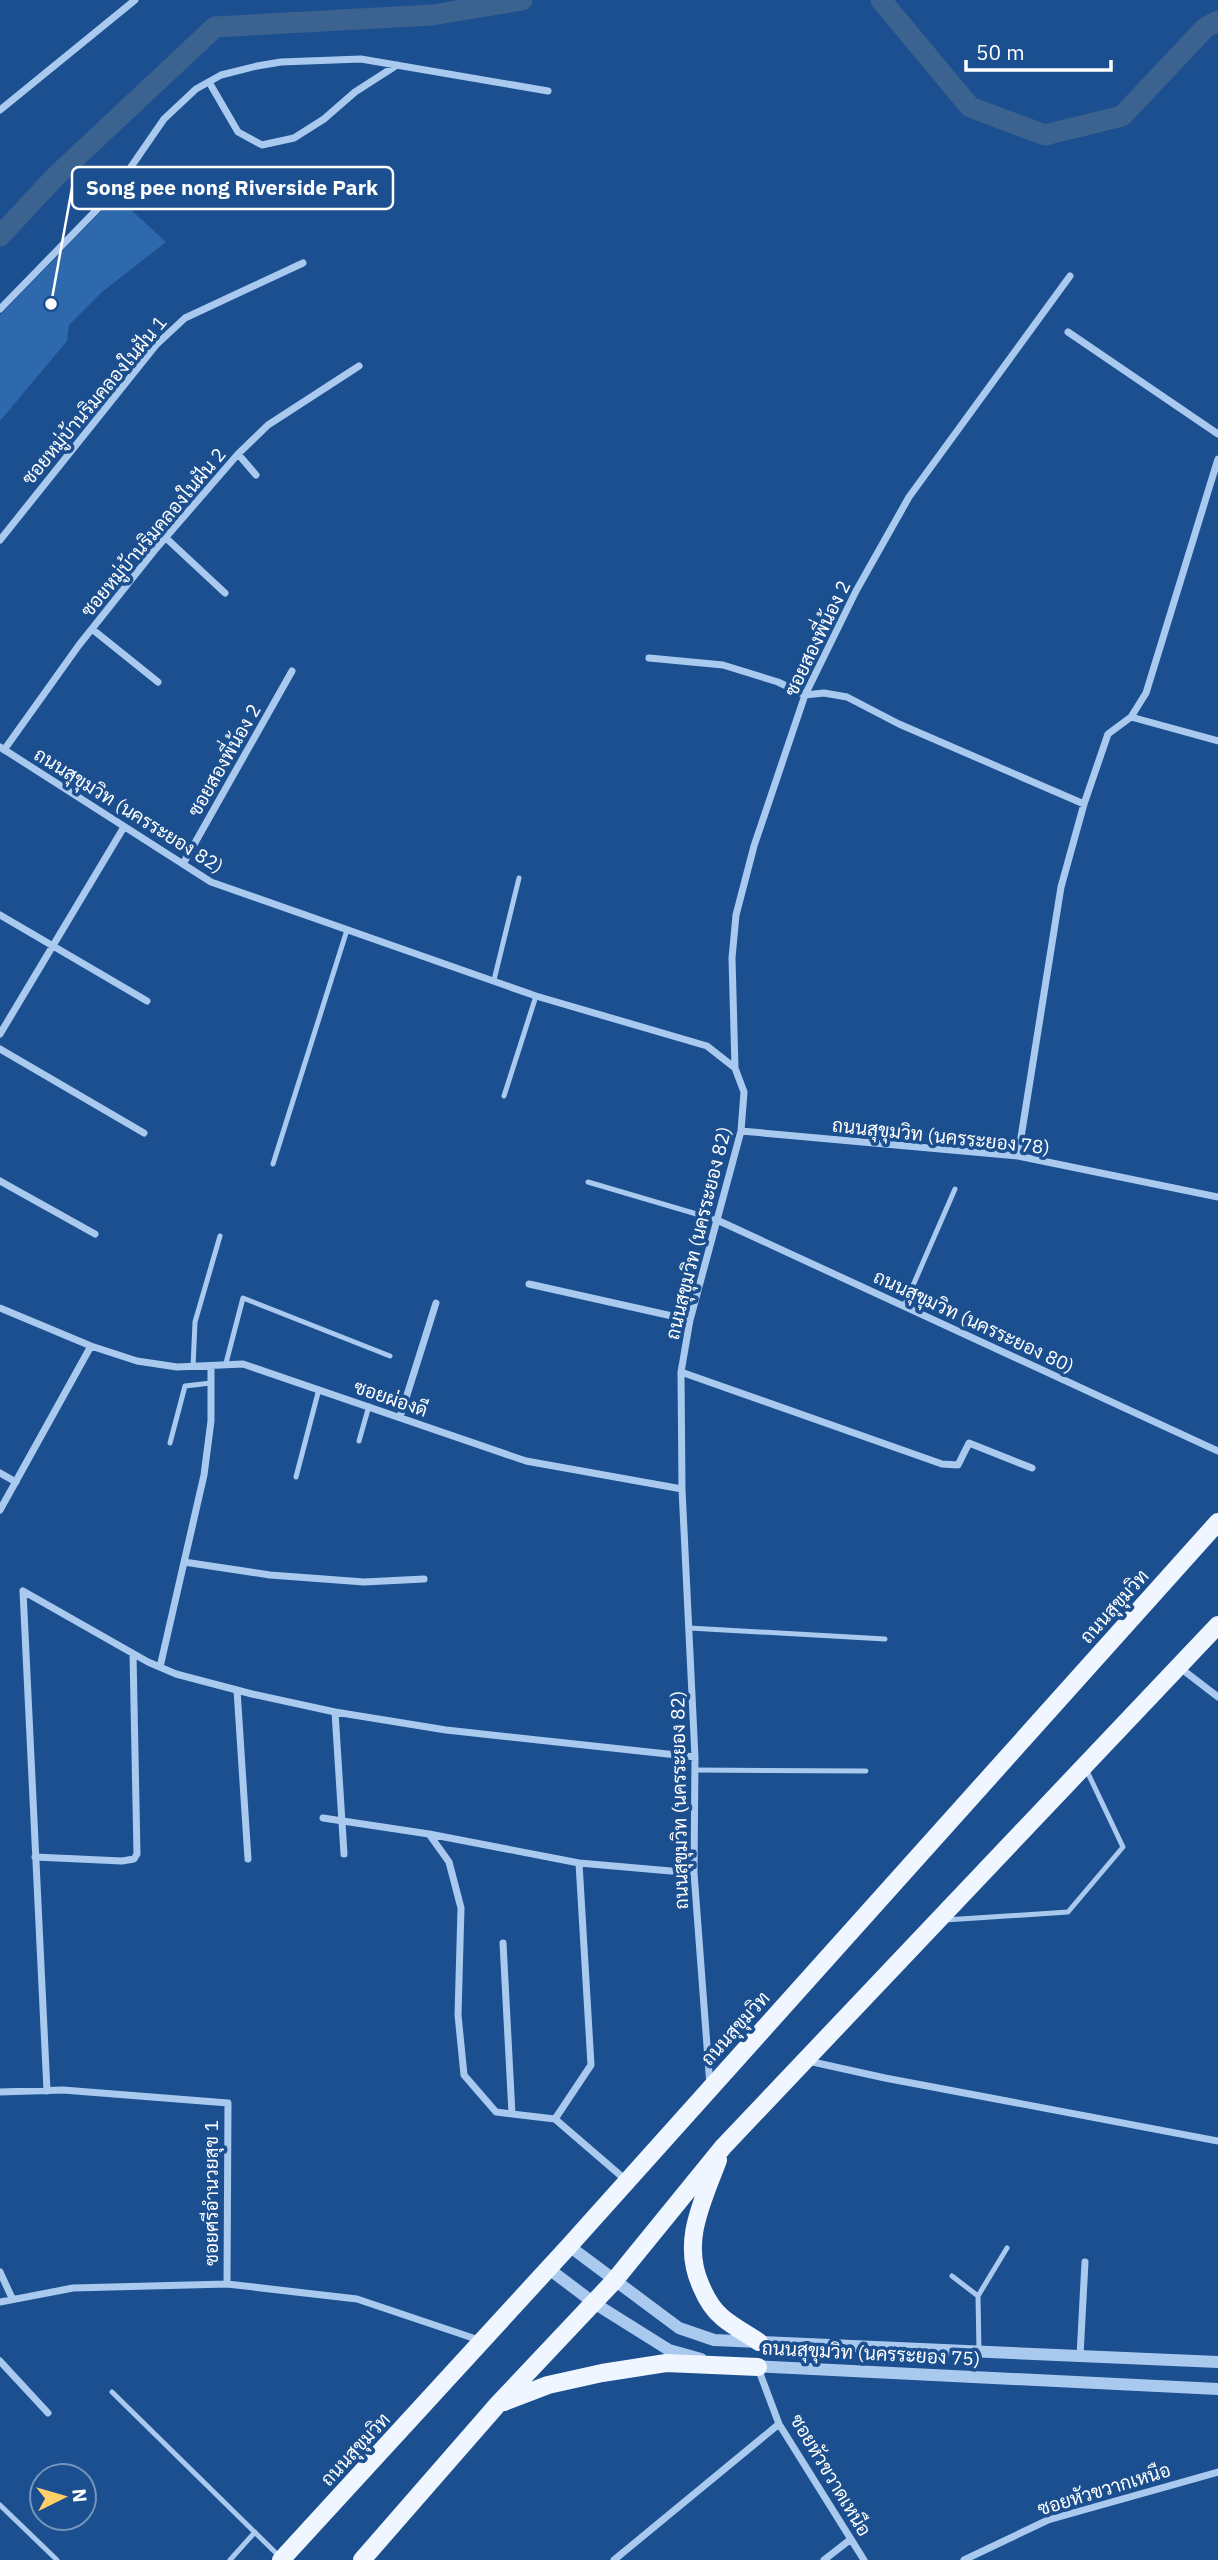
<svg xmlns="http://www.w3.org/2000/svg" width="1218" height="2560" font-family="'IBM Plex Sans',Sarabun,sans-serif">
<rect width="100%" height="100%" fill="#1b4f8f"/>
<!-- green -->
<path fill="#2e69ad" d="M 116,196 L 166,242 L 102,292 L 69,325 L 67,341 L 0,421 L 0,315 Z"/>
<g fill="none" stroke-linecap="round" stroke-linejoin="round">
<!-- canal -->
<path stroke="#3c6290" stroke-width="21" d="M 881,0 L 970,107 L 1045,135 L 1122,116 L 1205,28 L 1218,21
M 0,236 L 55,177 L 215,27 L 432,15 L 522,0"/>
<!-- service -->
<path stroke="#a9c9ee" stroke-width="5" d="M 494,980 L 519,878
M 504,1096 L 536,996
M 273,1164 L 347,930
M 588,1182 L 717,1220
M 904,1306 L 955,1189
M 226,1363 L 243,1298 L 390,1356
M 193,1367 L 195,1322 L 220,1236
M 359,1441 L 369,1406
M 170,1443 L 185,1386 L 211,1383
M 296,1477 L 319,1389
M 689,1628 L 885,1639
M 695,1770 L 866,1771
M 945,1920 L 1068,1912 L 1123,1847 L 1086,1769
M 952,2276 L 978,2296
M 979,2351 L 978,2296 L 1007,2248
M 112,2392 L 280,2557
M 0,2505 L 57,2560
M 230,2560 L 255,2532"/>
<!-- minor -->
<path stroke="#a9c9ee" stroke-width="7" d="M 209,82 L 238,132 L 262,145 L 294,138 L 324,119 L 355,92 L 397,65
M 0,110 L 135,0
M 0,309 L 113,193 L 164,119 L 196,89 L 221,75 L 257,66 L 281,62 L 361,59 L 548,91
M 1068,332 L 1218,434
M 238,454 L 256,475
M 166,538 L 225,593
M 0,540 L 156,345 L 185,318 L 303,263
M 92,629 L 158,682
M 649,658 L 723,665 L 778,682 L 805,695 L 824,693 L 847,697 L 899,724 L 1084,804
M 1131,717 L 1218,741
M 0,747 L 211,882 L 536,996 L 707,1046 L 735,1068 L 744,1092 L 741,1131 L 690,1320 L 681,1372 L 682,1489 L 695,1757 L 694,1873 L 710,2086
M 4,750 L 79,645 L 154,551 L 238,454 L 268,425 L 359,366
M 183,864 L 292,671
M 0,915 L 147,1001
M 0,1034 L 124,827
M 0,1049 L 144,1133
M 735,1068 L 732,958 L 736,915 L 754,846 L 805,695 L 856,591 L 909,497 L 1070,276
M 741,1131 L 1018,1156 L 1218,1197
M 1018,1156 L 1061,887 L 1084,804 L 1108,734 L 1131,717 L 1146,693 L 1218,459
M 0,1181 L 95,1234
M 717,1220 L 1218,1451
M 529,1284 L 690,1320
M 0,1308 L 91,1346 L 137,1361 L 177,1367 L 243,1364 L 526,1461 L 682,1489
M 681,1372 L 942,1464 L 958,1465 L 969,1443 L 1032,1468
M 400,1417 L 436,1303
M 0,1473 L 16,1482
M 0,1510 L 91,1346
M 184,1562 L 270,1575 L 364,1582 L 424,1579
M 23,1591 L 148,1662 L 176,1674 L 252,1694 L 335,1712 L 446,1730 L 695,1757
M 23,1591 L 47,2091
M 160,1667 L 204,1475 L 211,1421 L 211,1366
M 1179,1667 L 1218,1697
M 237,1690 L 248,1859
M 335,1712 L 344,1854
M 323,1818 L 429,1834 L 449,1862 L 461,1908 L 458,2015 L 464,2075 L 496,2112 L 555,2119 L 627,2181
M 429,1834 L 579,1863 L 694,1873
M 35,1857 L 122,1861 L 134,1859 L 137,1854 L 133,1654
M 503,1943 L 512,2114
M 808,2061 L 885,2078 L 1218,2141
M 0,2092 L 63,2090 L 228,2103 L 227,2284
M 555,2119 L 591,2065 L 579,1863
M 0,2272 L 12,2298
M 0,2302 L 73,2288 L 227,2284 L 357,2299 L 479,2340
M 1080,2356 L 1085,2262
M 0,2361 L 48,2413
M 758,2368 L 779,2424 L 864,2560
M 614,2560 L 779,2424
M 824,2560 L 851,2539
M 964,2560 L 1048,2520 L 1218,2472"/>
<!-- tertiary -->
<path stroke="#a9c9ee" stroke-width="12" d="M 569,2246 L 679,2328 L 714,2340 L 1218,2362
M 549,2269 L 594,2303 L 669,2350 L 701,2359
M 750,2366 L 1218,2389"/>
<!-- primary -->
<path stroke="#f0f6ff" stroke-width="18" d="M 718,2160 C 702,2203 681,2242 701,2286 C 706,2298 713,2310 723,2318 C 734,2327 747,2334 759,2342
M 504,2402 L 548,2385 L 602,2373 L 666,2363 L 758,2367
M 281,2560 L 569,2246 L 1218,1522
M 362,2560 L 498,2404 L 614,2281 L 723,2147 L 1218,1625"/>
</g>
<g text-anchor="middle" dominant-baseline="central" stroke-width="7" stroke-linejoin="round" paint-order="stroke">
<!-- street labels -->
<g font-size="19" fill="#fff" stroke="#1b4f8f">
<text transform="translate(94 400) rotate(-50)">ซอยหมู่บ้านริมคลองในฝัน 1</text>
<text transform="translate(153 532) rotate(-50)">ซอยหมู่บ้านริมคลองในฝัน 2</text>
<text transform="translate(817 638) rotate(-64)">ซอยสองพี่น้อง 2</text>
<text transform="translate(224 760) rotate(-60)">ซอยสองพี่น้อง 2</text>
<text transform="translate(129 810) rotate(32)">ถนนสุขุมวิท (นครระยอง 82)</text>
<text transform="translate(941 1136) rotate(6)">ถนนสุขุมวิท (นครระยอง 78)</text>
<text transform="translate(698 1233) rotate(-76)">ถนนสุขุมวิท (นครระยอง 82)</text>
<text transform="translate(974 1321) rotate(25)">ถนนสุขุมวิท (นครระยอง 80)</text>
<text transform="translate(391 1398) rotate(19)">ซอยผ่องดี</text>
<text transform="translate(1114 1606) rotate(-48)">ถนนสุขุมวิท</text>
<text transform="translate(679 1800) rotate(-91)">ถนนสุขุมวิท (นครระยอง 82)</text>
<text transform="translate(735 2028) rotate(-48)">ถนนสุขุมวิท</text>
<text transform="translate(211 2193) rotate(-90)">ซอยศรีอำนวยสุข 1</text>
<text transform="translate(871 2353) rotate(3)">ถนนสุขุมวิท (นครระยอง 75)</text>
<text transform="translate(355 2449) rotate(-47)">ถนนสุขุมวิท</text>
<text transform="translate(831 2475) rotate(59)">ซอยหัวขวาดเหนือ</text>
<text transform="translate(1104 2489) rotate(-17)">ซอยหัวขวากเหนือ</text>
</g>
</g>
<!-- callouts -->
<path fill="none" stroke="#fff" stroke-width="2.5" d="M51 304L72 188"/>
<circle fill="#fff" stroke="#1b4f8f" stroke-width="2.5" cx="51" cy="304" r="7"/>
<rect fill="#1b4f8f" stroke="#fff" stroke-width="2.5" x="72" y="167" width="321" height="42" rx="7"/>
<g font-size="21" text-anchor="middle" font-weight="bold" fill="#fff">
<text x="232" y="195">Song pee nong Riverside Park</text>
</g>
<!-- north arrow -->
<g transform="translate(63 2497) rotate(85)"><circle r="33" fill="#1b4f8f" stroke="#7695bc" stroke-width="2"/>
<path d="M0-5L12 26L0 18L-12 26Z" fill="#ffd166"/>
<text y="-10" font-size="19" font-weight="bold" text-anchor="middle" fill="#ffffff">N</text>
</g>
<!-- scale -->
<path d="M966 60v10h145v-10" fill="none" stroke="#ffffff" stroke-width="3.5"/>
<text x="976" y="60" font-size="21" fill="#ffffff" stroke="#1b4f8f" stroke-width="5" paint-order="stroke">50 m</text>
</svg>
